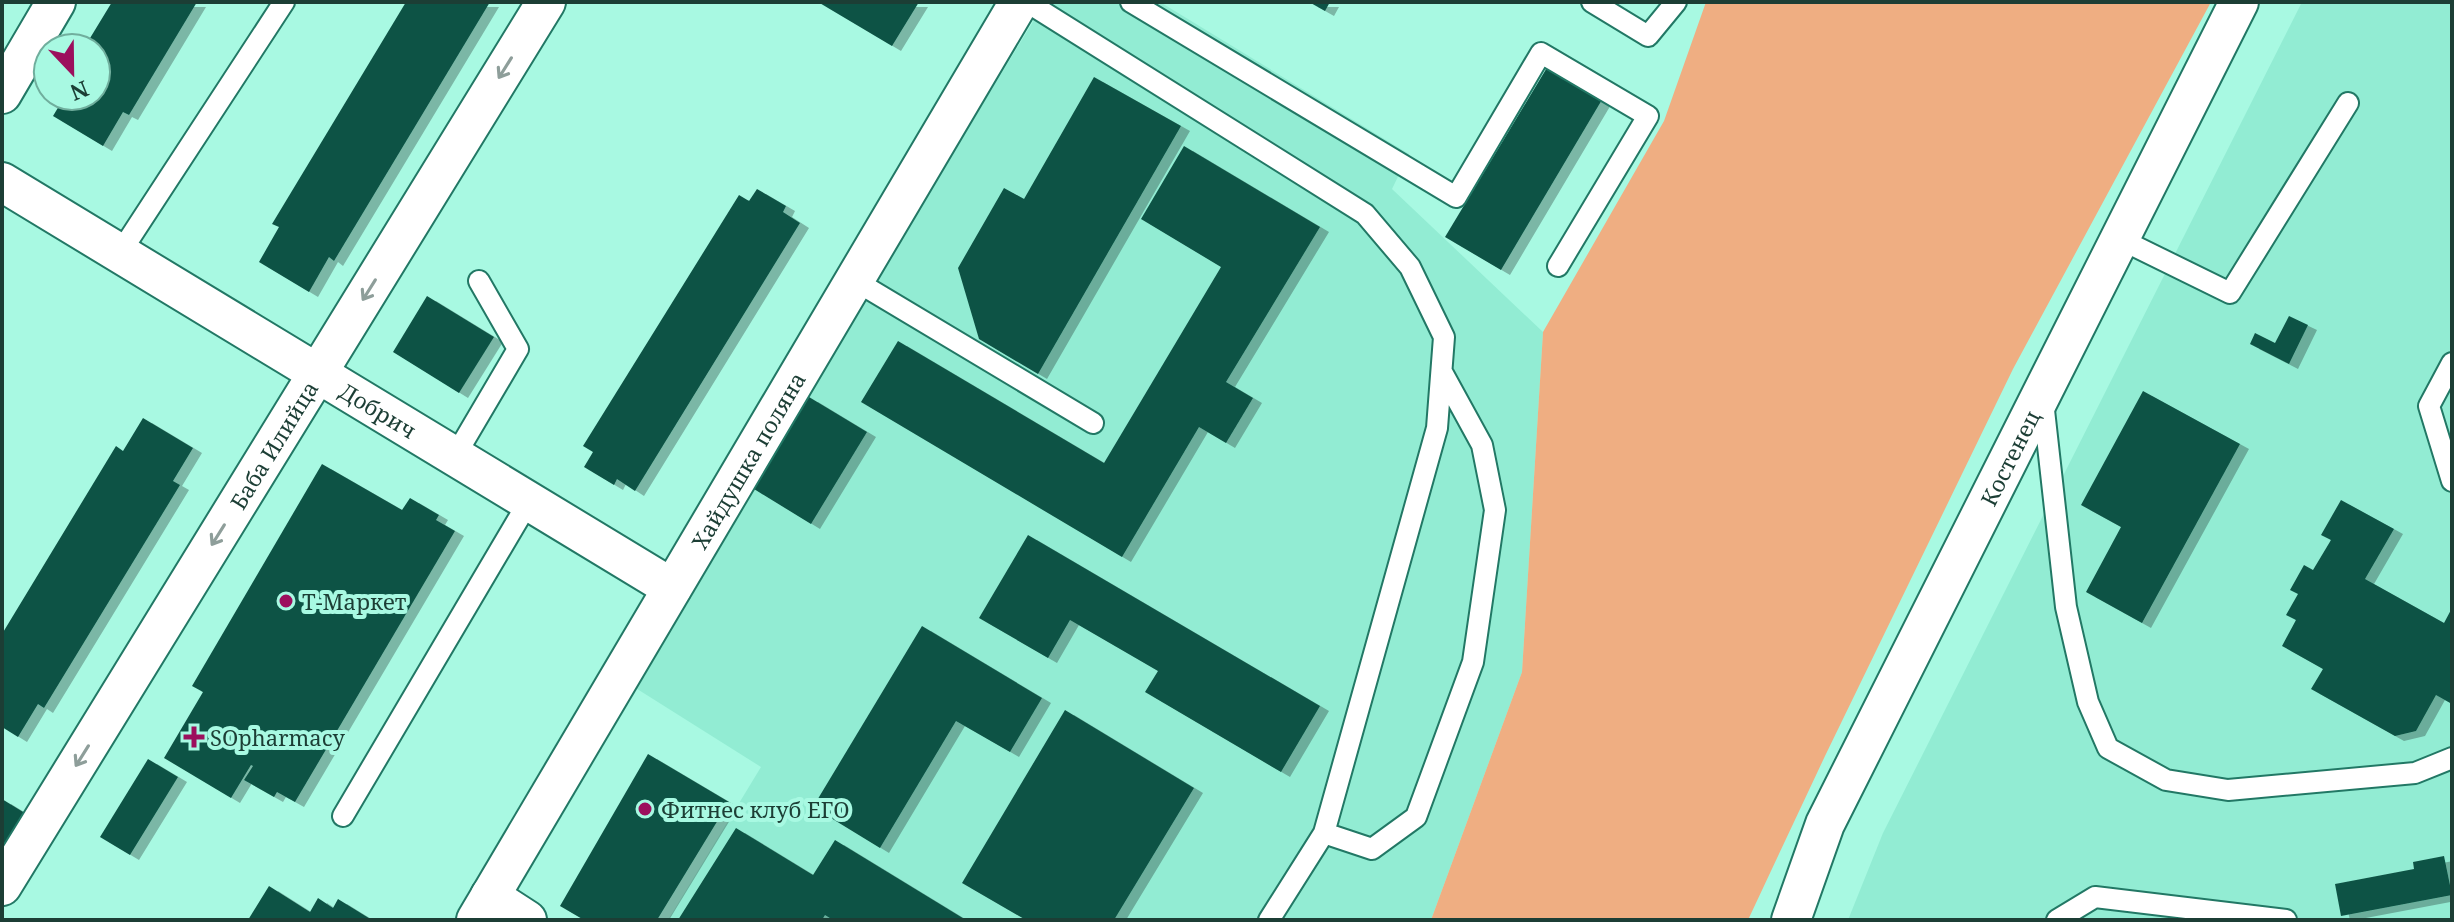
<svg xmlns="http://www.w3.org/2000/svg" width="2454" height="922" font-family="'Noto Serif',serif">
<defs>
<filter id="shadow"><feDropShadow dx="9" dy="5" stdDeviation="0" flood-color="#0004"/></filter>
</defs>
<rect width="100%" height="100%" fill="#a8f9e2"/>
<!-- built -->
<path fill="#92ecd3" d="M 1045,2 L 1160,2 L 1409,154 L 1392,189 L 1543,332 L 1522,672 L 1431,920 L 668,920 L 761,767 L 634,687 L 813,382 Z
M 2302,2 L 2452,2 L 2452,920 L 1848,920 L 1883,833 Z"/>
<!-- green -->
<path fill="#efae82" d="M 1706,2 L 2211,2 L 2013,369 L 1825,756 L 1748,920 L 1431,920 L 1522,672 L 1543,332 L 1664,121 Z"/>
<!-- building -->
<path fill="#115345" filter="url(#shadow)" d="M 112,2 L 197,2 L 129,115 L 123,112 L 103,146 L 53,116 L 65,96 L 96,96 L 96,48 L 84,48 Z
M 406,2 L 490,2 L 334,261 L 329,257 L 309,292 L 259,262 L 279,227 L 272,224 Z
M 818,2 L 919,2 L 892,46 Z
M 1309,2 L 1330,2 L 1325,11 Z
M 1548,66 L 1603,98 L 1501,270 L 1445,237 Z
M 1094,77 L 1181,126 L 1038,374 L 979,339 L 958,268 L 1004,188 L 1024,199 Z
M 1184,146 L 1320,227 L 1226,382 L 1253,398 L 1226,443 L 1199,427 L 1122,557 L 861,402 L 898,341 L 1104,463 L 1221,267 L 1141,219 Z
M 757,189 L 786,206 L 783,212 L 800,223 L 635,491 L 617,479 L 614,485 L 584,467 L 593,452 L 583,446 L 739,195 L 749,201 Z
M 427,296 L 494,337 L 459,393 L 393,352 Z
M 2289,316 L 2308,325 L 2289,364 L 2250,344 L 2255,333 L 2275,343 Z
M 2143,391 L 2240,444 L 2142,623 L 2086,592 L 2121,527 L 2081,505 Z
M 809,397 L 867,432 L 811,524 L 754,489 Z
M 143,418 L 193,448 L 173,481 L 180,485 L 44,708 L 38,704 L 18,737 L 2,727 L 2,634 L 116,446 L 123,451 Z
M 322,464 L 402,510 L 410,498 L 439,515 L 436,520 L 455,531 L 295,802 L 277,792 L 274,797 L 244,780 L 253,766 L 251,765 L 231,798 L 164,758 L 203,692 L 192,686 Z
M 2341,500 L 2394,529 L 2365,579 L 2444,623 L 2452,608 L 2452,704 L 2436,695 L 2416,731 L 2395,736 L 2311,689 L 2323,669 L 2282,646 L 2296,620 L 2286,615 L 2298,594 L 2290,590 L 2304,565 L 2313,570 L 2331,540 L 2321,535 Z
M 1028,535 L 1320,706 L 1281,772 L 1145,692 L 1158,671 L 1070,620 L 1048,658 L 979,618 Z
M 922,626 L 1042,698 L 1010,752 L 956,721 L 880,848 L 813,807 Z
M 1065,710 L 1194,788 L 1114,920 L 1026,920 L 962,883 Z
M 648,754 L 729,802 L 657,920 L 584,920 L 560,906 Z
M 148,759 L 178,777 L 130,855 L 100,837 Z
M 2,799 L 28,815 L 2,856 Z
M 736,828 L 813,875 L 835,840 L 966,920 L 833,920 L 825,915 L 822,920 L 678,920 Z
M 2444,856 L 2452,895 L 2341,916 L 2335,884 L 2414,869 L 2413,862 Z
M 269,886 L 310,912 L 318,898 L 333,908 L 338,899 L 372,920 L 248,920 Z"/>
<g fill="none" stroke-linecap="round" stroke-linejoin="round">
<defs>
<path id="lane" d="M 1027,2 L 1365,214 L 1410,267 L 1444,337 L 1437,428 L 1324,833 L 1269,920
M 1131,2 L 1456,197 L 1541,53 L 1648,116 L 1558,266
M 1592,2 L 1648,36 L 1676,2
M 2120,239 L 2230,293 L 2348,103
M 120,253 L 284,2
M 854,280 L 1093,423
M 2452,363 L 2429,406 L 2452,481
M 2043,401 L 2066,607 L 2088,702 L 2108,748 L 2166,780 L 2228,790 L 2415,773 L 2452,758
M 455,456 L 518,349 L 479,281
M 343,816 L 529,501
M 1324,833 L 1372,849 L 1416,817 L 1473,662 L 1495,510 L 1482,445 L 1442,372
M 2057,920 L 2095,897 L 2286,920"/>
<g id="street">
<path d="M 2,94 L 56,2"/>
<path id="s1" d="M 2,182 L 672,588"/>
<path id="s2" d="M 2,886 L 546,2"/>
<path d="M 490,896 L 527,920"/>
<path id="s3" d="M 476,920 L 1019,2"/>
<path id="s4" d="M 1791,920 L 1825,824 L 2239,2"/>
</g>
</defs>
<!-- lane casing -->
<use href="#lane" stroke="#227865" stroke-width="24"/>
<!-- street casing -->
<use href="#street" stroke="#227865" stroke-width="42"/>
<!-- lane -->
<use href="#lane" stroke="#fff" stroke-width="20"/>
<!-- street -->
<use href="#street" stroke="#fff" stroke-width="38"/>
</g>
<!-- one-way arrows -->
<defs><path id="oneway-shaft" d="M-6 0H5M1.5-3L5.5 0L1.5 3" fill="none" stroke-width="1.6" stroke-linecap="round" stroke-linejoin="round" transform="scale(2)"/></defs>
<g stroke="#8e9e9a">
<use href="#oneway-shaft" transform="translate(505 68) rotate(122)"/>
<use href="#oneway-shaft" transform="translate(369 290) rotate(122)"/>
<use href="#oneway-shaft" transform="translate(218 535) rotate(122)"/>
<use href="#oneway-shaft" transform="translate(82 756) rotate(122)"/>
</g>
<!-- markers -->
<g fill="#9c0f5d" stroke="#a8f9e2" stroke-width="3">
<circle cx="286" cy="601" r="8"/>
<path d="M190 725h8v8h8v8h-8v8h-8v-8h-8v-8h8z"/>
<circle cx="645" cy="809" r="8"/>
</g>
<g text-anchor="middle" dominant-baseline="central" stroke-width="8" stroke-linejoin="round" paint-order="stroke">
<!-- street labels -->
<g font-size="22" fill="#1c3e35" stroke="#a8f9e2">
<text stroke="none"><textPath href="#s1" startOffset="440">Добрич</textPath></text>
<text stroke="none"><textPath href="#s2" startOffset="518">Баба Илийца</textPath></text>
<text stroke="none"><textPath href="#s4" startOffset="512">Костенец</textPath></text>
<text stroke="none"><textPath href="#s3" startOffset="534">Хайдушка поляна</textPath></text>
</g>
<!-- poi labels -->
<g font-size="22" fill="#1c3e35" stroke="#a8f9e2" text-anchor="start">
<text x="302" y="601">Т-Маркет</text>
<text x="210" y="737">SOpharmacy</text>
<text x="661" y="809">Фитнес клуб ЕГО</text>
</g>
</g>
<!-- border -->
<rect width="2454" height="922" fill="none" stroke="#1c3e35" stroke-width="8"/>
<!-- north arrow -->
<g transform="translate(72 72) rotate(158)"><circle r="38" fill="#a8f9e2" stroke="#70ae9d" stroke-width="2"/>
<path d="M0-6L14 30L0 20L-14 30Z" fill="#9c0f5d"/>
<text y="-12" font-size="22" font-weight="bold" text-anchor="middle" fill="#1c3e35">N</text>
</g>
</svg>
